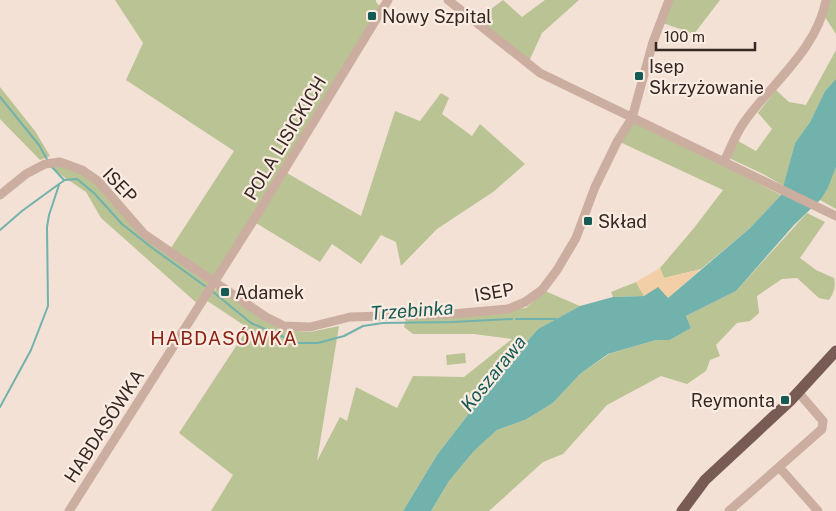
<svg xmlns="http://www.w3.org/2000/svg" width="836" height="511" font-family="'Public Sans',sans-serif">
<rect width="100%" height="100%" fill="#f3e1d5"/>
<!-- green -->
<path fill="#b9c394" d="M 115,0 L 376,0 L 376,2 L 381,7 L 287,173 L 361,216 L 395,111 L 420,121 L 441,93 L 449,98 L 442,114 L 472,136 L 480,124 L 525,164 L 493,192 L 437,229 L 401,266 L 396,242 L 381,235 L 361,264 L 332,244 L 320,262 L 256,223 L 200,306 L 101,218 L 86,192 L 45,164 L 52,162 L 82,170 L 144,234 L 169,251 L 234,151 L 126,80 L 143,43 Z
M 503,0 L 522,17 L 545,0 L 579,0 L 542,33 L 530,59 L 523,59 L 475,21 Z
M 669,0 L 720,0 L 694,34 L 660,22 Z
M 826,0 L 836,0 L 836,34 L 823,14 Z
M 836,50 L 836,79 L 825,91 L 810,122 L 795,143 L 784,186 L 763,174 L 729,158 L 738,141 L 756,151 L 772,129 L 758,113 L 776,90 L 789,102 L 806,105 Z
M 0,87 L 35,131 L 50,156 L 40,160 L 0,119 Z
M 632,118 L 781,195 L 750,228 L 701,269 L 664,278 L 660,268 L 694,228 L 723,190 L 622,143 L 617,142 Z
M 836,167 L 836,209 L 820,200 L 828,188 Z
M 807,213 L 825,222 L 800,258 L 816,270 L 834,278 C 836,286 834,293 829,300 L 819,298 L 797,278 L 782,279 L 757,296 L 759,313 L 750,321 L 737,323 L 716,345 L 720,356 L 710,360 L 706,371 L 687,384 L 661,376 L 607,405 L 563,454 L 543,462 L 489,511 L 431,511 L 449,481 L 474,451 L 497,430 L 525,420 L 553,403 L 580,374 L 609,354 L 656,340 L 670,340 L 691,328 L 686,316 L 736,291 Z
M 636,282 L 644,296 L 613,297 L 611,292 Z
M 217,288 L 284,330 L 310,332 L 339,326 L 317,461 L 340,417 L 347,421 L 356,387 L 397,408 L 413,376 L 464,377 L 512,339 L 474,334 L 413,334 L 404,327 L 406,319 L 526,308 L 545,291 L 580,306 L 538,329 L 507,364 L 437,455 L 403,511 L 211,511 L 233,475 L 179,433 L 248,328 L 206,300 Z
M 465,353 L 466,363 L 447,365 L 446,355 Z"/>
<!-- sand -->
<path fill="#f3cfa7" d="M 660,268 L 664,278 L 701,269 L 668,298 L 644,296 L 636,282 Z"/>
<!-- water -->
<path fill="#72b2ac" d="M 836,79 L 836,167 L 828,188 L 821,199 L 794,225 L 736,291 L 686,316 L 691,328 L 670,340 L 656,340 L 608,354 L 580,374 L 553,403 L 525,420 L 497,430 L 474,451 L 449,481 L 431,511 L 403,511 L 437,455 L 507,364 L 538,329 L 580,306 L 613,297 L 644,296 L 658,287 L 668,298 L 750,228 L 781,195 L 795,143 L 810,122 L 825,91 Z"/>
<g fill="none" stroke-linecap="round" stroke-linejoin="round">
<!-- stream -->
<path stroke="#72b2ac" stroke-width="2" d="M 0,97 L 39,145 L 48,161
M 52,167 L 64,180
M 0,230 L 22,211 L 59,184 L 65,180 L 77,179 L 94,193 L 122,224 L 151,247 L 205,286
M 212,291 L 251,323 L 298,343 L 318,343 L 344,336 L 363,326 L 383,323 L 453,322 L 512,319
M 516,319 L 556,319
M 0,407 L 31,350 L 48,306 L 47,227 L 49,215 L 59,185"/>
<!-- minor -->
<path stroke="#ccaea1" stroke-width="9" d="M 448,0 L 540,73 L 836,216
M 724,162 C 730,149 736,133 745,121 C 773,82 817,49 826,0
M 0,195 L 26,174 L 45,164 L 60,162 L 82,170 L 98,181 L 144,234 L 266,317 L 284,326 L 310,327 L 350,317 L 452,314 L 508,309 L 525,302 L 542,290 L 557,270 L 576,238 L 595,187 L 617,142 L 632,118 L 653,42 L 669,0
M 779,467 L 818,511
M 69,511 L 253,221 L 388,0
M 729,511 L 822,429 L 823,421 L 798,392"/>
<!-- major -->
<path stroke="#785b54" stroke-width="11" d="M 682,511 L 705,480 L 790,401 L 836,351"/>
</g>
<!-- markers -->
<g fill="#165a55" stroke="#fbece2" stroke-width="2">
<rect x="367" y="11" width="10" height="10" rx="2.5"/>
<rect x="634" y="71" width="10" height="10" rx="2.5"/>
<rect x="583" y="216" width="10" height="10" rx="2.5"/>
<rect x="220" y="287" width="10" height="10" rx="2.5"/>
<rect x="780" y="395" width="10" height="10" rx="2.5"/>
</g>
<g text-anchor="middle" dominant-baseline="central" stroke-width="4.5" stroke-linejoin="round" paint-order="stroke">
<!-- poi labels -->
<g font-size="18" fill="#352724" stroke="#fbece2" text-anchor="start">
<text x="382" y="16">Nowy Szpital</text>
<text x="649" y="66">Isep<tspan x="649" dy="21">Skrzyżowanie</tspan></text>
<text x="598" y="221">Skład</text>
<text x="235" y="292">Adamek</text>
<text x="775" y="400" text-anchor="end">Reymonta</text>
</g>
<!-- street labels -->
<g font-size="18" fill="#352724" stroke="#fbece2">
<text transform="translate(285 138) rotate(-59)">POLA LISICKICH</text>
<text transform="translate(120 185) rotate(46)">ISEP</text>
<text transform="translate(494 292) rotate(-10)">ISEP</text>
<text transform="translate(104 426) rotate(-57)">HABDASÓWKA</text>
</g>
<!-- water labels -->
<g font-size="19" font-style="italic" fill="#165a55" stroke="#fbece2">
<text transform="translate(412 310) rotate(-4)">Trzebinka</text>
<text transform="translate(493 373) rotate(-51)">Koszarawa</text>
</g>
<!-- neighbourhood labels -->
<g font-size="19" letter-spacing="1" fill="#8b2216" stroke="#fbece2">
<text x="224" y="338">HABDASÓWKA</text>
</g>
</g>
<!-- scale -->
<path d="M656 42v8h99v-8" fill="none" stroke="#352724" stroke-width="2.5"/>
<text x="664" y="42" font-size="15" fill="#352724" stroke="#fbece2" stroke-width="4" paint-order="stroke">100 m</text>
</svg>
